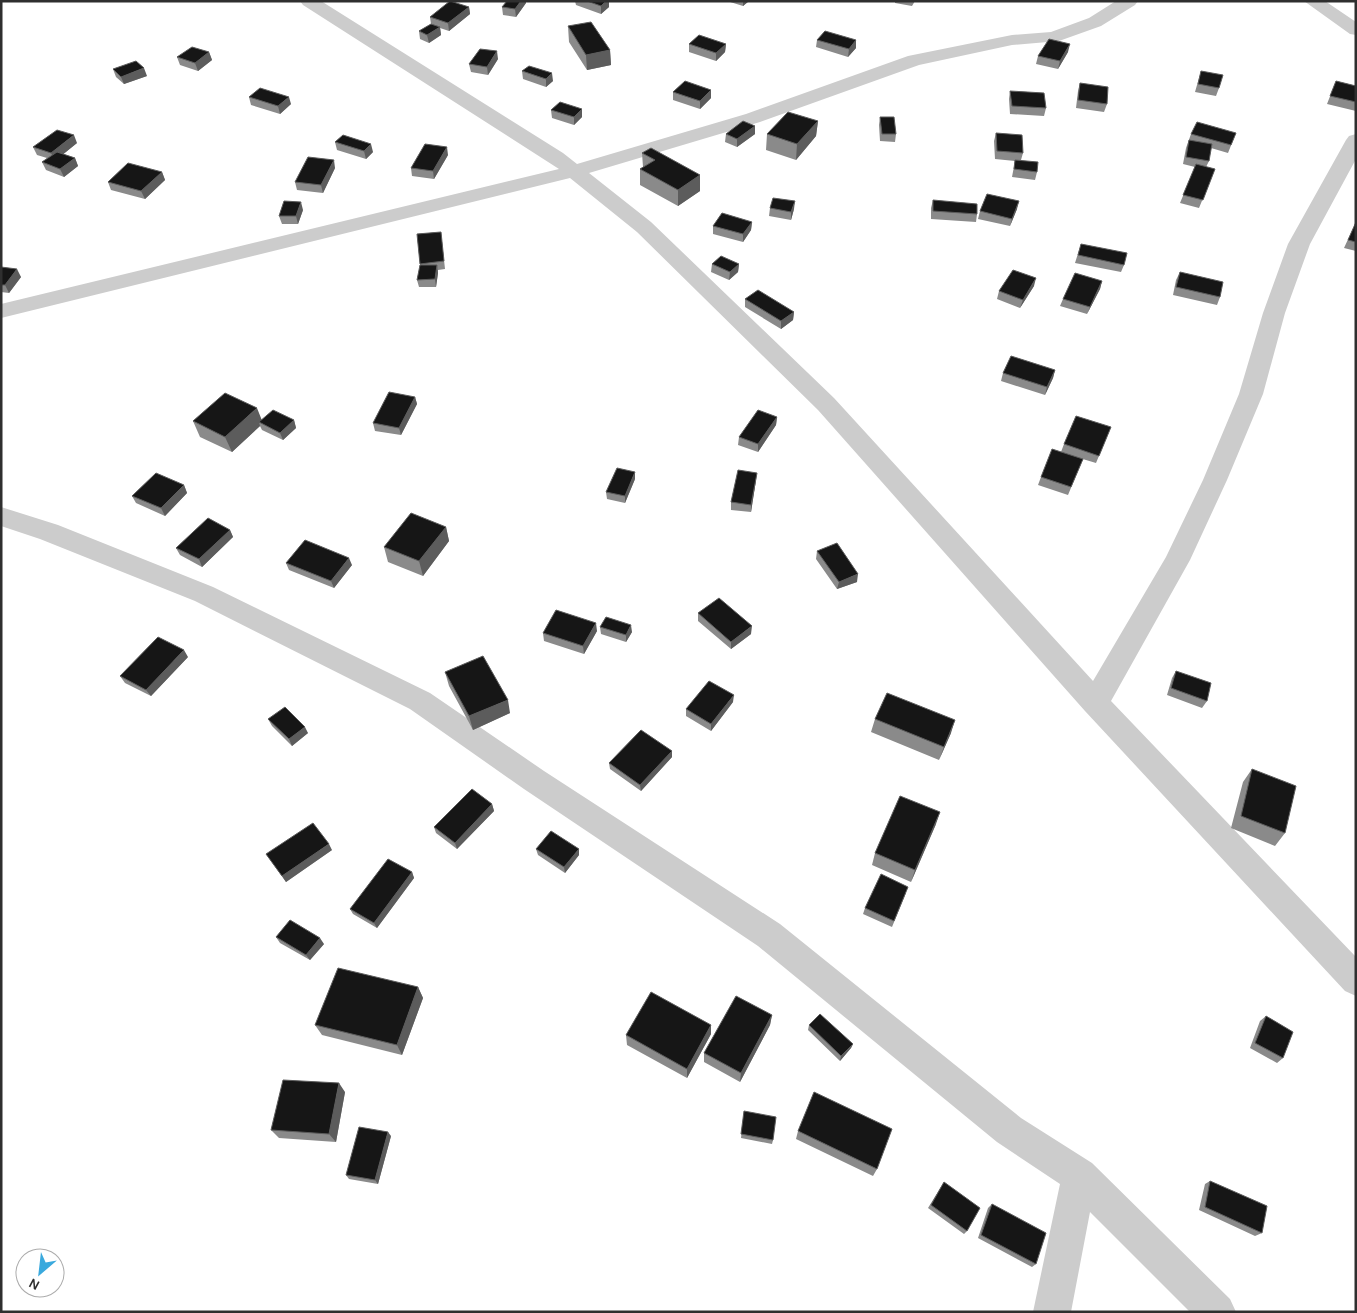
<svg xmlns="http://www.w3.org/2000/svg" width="1357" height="1313" font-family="Karla,sans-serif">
<rect width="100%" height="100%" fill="#fff"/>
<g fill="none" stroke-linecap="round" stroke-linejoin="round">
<!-- minor -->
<path fill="#ccc" fill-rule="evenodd" d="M 300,1 L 321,1 L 563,153 L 577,164 L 746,114 L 908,56 L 1012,35 L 1051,32 L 1089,18 L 1116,1 L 1138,1 L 1135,5 L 1101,26 L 1059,41 L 1012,45 L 919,65 L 760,122 L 589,173 L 651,222 L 834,398 L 1093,681 L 1166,557 L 1203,480 L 1239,394 L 1263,313 L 1288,244 L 1346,140 L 1349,136 L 1356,134 L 1356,159 L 1310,244 L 1285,313 L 1263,394 L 1227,480 L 1190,560 L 1111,701 L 1356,957 L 1356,996 L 1345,991 L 1085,711 L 818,410 L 637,232 L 570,178 L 1,318 L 1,304 L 559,169 L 303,5 Z
M 1304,1 L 1325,1 L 1356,22 L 1356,35 L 1350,34 Z
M 1,507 L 58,525 L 213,587 L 430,693 L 544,771 L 780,924 L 1021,1118 L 1092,1163 L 1230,1299 L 1236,1312 L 1190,1312 L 1090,1212 L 1071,1312 L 1033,1312 L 1060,1184 L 997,1142 L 758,946 L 524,789 L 410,709 L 195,601 L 40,539 L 1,526 Z"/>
</g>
<!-- wall -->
<path fill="#8a8a8a" d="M 575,1 L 609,1 L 609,7 L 601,14 L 576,5 Z
M 727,1 L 749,1 L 743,6 Z
M 895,1 L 915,1 L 912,6 L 895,3 Z
M 526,3 L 516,17 L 503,15 L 502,7 Z
M 469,7 L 470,14 L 449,31 L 440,28 L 441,35 L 429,43 L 420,39 L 419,31 L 431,24 L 430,17 Z
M 568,26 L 610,50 L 611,65 L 587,70 L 569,42 Z
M 817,40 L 856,40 L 856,48 L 848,57 L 816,47 Z
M 689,44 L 726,44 L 725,52 L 716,61 L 689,52 Z
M 209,52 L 212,60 L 198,71 L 180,65 L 177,57 Z
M 1068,52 L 1058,69 L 1036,64 L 1038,56 Z
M 498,59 L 488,75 L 471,72 L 469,64 Z
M 113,69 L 147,76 L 124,84 L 116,77 Z
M 522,71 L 553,81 L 546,87 L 523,79 Z
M 1201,71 L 1219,88 L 1216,96 L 1195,92 Z
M 1336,81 L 1356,86 L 1356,111 L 1327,104 Z
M 1080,83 L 1107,104 L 1104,112 L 1076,108 L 1078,91 Z
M 1010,91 L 1046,108 L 1044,116 L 1010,114 L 1009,99 Z
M 673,92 L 711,98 L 700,109 L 673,100 Z
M 249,97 L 291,104 L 280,114 L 251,105 Z
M 582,109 L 582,117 L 574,125 L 552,118 L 551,110 Z
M 880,117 L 896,134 L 895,142 L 880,141 L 879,125 Z
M 818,121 L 816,136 L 796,160 L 766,150 L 767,134 Z
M 755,126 L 755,134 L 737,147 L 725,142 L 726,134 Z
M 996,133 L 1023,153 L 1021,160 L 1037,172 L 1035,180 L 1012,177 L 1015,161 L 995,159 L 994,141 Z
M 1236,133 L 1228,153 L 1211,148 L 1209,161 L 1206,167 L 1215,169 L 1199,208 L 1180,203 L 1195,167 L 1183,164 L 1186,148 L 1191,134 Z
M 335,142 L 373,152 L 366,159 L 337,150 Z
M 77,143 L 63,154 L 75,158 L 78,166 L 64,177 L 46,170 L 42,162 L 47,158 L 37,155 L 33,147 Z
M 642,153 L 700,175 L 700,191 L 678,206 L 640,185 L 640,169 L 643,167 Z
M 448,155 L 434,179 L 412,176 L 411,168 Z
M 335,168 L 323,193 L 297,190 L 295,182 Z
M 162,172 L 165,180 L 145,199 L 111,190 L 108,182 Z
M 933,200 L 977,214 L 976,222 L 931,219 L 931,208 Z
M 770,208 L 794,209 L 791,220 L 769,216 Z
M 1017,209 L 1010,226 L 978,219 L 980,211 Z
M 303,210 L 298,224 L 282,224 L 279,216 Z
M 752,222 L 751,230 L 743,242 L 713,234 L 713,226 Z
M 1356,222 L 1356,251 L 1344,248 Z
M 441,232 L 445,269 L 438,270 L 438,273 L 436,287 L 419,287 L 417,280 L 420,265 L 417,234 Z
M 1081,244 L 1124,265 L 1121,272 L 1075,263 Z
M 712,264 L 739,264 L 738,272 L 729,280 L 711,272 Z
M 1,267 L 21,277 L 9,293 L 1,292 Z
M 1180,272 L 1220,297 L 1217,305 L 1173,295 L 1176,280 Z
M 1102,281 L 1100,289 L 1087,314 L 1060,306 L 1063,299 Z
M 1034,286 L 1020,308 L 997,299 L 999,291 Z
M 745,299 L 794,312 L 793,320 L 781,329 L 745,307 Z
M 1055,370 L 1053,378 L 1045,395 L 1001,381 L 1003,373 Z
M 415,397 L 417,404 L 401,435 L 375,431 L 373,423 Z
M 777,417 L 776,425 L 758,452 L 738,445 L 739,437 Z
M 262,420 L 294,420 L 296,428 L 283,440 L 262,430 L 260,426 L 232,452 L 200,437 L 193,421 Z
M 1111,427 L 1096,463 L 1066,454 L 1083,459 L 1068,495 L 1038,485 L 1041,477 L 1061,452 L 1064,444 Z
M 635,479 L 625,503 L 607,499 L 606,492 Z
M 756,480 L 751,512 L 731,510 L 731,502 Z
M 184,485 L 187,493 L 165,516 L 136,503 L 132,496 Z
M 446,527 L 449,541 L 423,576 L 388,562 L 384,547 Z
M 230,530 L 233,537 L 202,567 L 180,555 L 176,548 Z
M 817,551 L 857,582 L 837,589 L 816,559 Z
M 286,563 L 352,565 L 334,588 L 289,570 Z
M 698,613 L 751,634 L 731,649 L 698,621 Z
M 600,627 L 632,632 L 626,642 L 601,634 Z
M 597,631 L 584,654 L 544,641 L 543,633 Z
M 188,657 L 151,696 L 125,683 L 120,676 Z
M 1176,671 L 1207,701 L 1202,708 L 1167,695 L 1172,678 Z
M 445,672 L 510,713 L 473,730 L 449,686 Z
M 733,702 L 711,731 L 686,716 L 686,709 Z
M 268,719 L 308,733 L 292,746 L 272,726 Z
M 875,719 L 951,733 L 939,760 L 871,732 Z
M 672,751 L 672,757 L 641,791 L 610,769 L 609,763 Z
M 1252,769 L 1285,833 L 1275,846 L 1231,828 L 1243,782 Z
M 492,804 L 494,811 L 457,849 L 436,833 L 434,827 Z
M 936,824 L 911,882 L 872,865 L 875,853 Z
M 536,849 L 579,855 L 565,873 L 538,855 Z
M 332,850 L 286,882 L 266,854 Z
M 412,872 L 414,878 L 377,928 L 353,914 L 350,909 Z
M 906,893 L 892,927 L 863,914 L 865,908 Z
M 276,937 L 324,944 L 310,960 L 280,943 Z
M 418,987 L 423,998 L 402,1055 L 322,1035 L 315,1025 Z
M 772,1015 L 770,1025 L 740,1082 L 704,1062 L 704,1053 Z
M 1266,1016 L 1283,1058 L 1277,1063 L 1250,1048 L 1260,1021 Z
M 711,1025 L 711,1034 L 687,1078 L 627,1045 L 626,1035 Z
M 809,1025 L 853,1044 L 851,1048 L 840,1061 L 808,1030 Z
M 345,1092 L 336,1142 L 279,1138 L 271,1130 Z
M 744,1111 L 773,1140 L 772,1144 L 741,1138 Z
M 798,1131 L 877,1169 L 873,1176 L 796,1139 Z
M 391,1136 L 378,1184 L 349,1179 L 346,1175 Z
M 1210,1181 L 1262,1233 L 1255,1236 L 1199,1210 L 1205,1184 Z
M 944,1182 L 967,1231 L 964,1234 L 928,1208 Z
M 992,1204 L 1036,1264 L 1032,1267 L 978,1238 L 988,1208 Z"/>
<!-- shaded-wall -->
<path fill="#5c5c5c" d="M 521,1 L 526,1 L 526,3 L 516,17 L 515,9 Z
M 606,1 L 609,1 L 609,7 L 601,14 L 601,6 Z
M 743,1 L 749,1 L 743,6 Z
M 469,7 L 470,14 L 449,31 L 448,23 Z
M 440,27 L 441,35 L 429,43 L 427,35 Z
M 856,40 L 856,48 L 848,57 L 849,49 Z
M 726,44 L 725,52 L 716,61 L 716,53 Z
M 1070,44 L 1068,52 L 1058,69 L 1060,61 Z
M 610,50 L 611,65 L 587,70 L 586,55 Z
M 497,51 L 498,59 L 488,75 L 487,67 Z
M 209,52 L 212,60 L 198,71 L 195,63 Z
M 144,68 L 147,76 L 124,84 L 121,77 Z
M 552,73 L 553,81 L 546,87 L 546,79 Z
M 711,90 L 711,98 L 700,109 L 700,101 Z
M 289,97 L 291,104 L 280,114 L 278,106 Z
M 582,109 L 582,117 L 574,125 L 574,117 Z
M 818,121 L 816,136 L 796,160 L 797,144 Z
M 755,126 L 755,134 L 737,147 L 737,139 Z
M 74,135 L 77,143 L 55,161 L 51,153 Z
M 371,144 L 373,152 L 366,159 L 364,151 Z
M 447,147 L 448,155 L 434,179 L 433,171 Z
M 75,158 L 78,166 L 64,177 L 60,169 Z
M 334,160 L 335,168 L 323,193 L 321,185 Z
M 162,172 L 165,180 L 145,199 L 141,191 Z
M 700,175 L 700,191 L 678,206 L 678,190 Z
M 795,201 L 794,209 L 791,220 L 791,212 Z
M 1019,201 L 1017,209 L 1010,226 L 1012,219 Z
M 301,202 L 303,210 L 298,224 L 296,216 Z
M 752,222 L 751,230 L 743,242 L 743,234 Z
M 739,264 L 738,272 L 729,280 L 730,272 Z
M 437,265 L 438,273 L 436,287 L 435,279 Z
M 17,269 L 21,277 L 9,293 L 5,285 Z
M 1036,278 L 1034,286 L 1020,308 L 1023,300 Z
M 1102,281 L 1100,289 L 1087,314 L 1090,307 Z
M 794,312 L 793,320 L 781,329 L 781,321 Z
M 1055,370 L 1053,378 L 1045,395 L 1047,387 Z
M 415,397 L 417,404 L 401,435 L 399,428 Z
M 257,408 L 263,423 L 259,422 L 260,426 L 232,452 L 225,437 Z
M 777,417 L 776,425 L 758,452 L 758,444 Z
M 294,420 L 296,428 L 283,440 L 280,433 Z
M 635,472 L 635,479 L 625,503 L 625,496 Z
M 757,473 L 756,480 L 751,512 L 751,505 Z
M 184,485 L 187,493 L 165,516 L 161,508 Z
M 446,527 L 449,541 L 423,576 L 419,561 Z
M 230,530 L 233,537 L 202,567 L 199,559 Z
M 349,558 L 352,565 L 334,588 L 331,581 Z
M 858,574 L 857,582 L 837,589 L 839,582 Z
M 596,623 L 597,631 L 584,654 L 583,646 Z
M 631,625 L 632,632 L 626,642 L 626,635 Z
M 752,626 L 751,634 L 731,649 L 731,642 Z
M 184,650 L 188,657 L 151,696 L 146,690 Z
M 734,695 L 733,702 L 711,731 L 711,724 Z
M 508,700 L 510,713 L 473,730 L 469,716 Z
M 955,720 L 951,733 L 939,760 L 944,747 Z
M 305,727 L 308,733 L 292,746 L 289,739 Z
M 672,751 L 672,757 L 641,791 L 640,785 Z
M 492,804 L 494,811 L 457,849 L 455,843 Z
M 940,812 L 936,824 L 911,882 L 915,870 Z
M 329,844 L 332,850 L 286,882 L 282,876 Z
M 579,849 L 579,855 L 565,873 L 564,867 Z
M 412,872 L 414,878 L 377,928 L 374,923 Z
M 320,938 L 324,944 L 310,960 L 306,955 Z
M 418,987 L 423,998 L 402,1055 L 397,1045 Z
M 772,1015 L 770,1025 L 740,1082 L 741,1073 Z
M 711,1025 L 711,1034 L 687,1078 L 687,1069 Z
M 853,1044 L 851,1048 L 840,1061 L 841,1056 Z
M 339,1083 L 345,1092 L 336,1142 L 329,1134 Z
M 388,1132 L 391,1136 L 378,1184 L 375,1180 Z"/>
<!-- building -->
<path fill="#161616" stroke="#5c5c5c" d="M 450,1 L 469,7 L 448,23 L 430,17 Z
M 507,1 L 521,1 L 515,9 L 502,7 Z
M 587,1 L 606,1 L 601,6 Z
M 591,22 L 610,50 L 586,55 L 568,26 Z
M 431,24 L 440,27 L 427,35 L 419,31 Z
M 825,31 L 856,40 L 849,49 L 817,40 Z
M 699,35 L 726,44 L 716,53 L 689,44 Z
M 1049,39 L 1070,44 L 1060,61 L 1038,56 Z
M 192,47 L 209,52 L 195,63 L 177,57 Z
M 480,49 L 497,51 L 487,67 L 469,64 Z
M 136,61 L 144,68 L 121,77 L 113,69 Z
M 529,66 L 552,73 L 546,79 L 522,71 Z
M 1201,71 L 1223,75 L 1219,88 L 1198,84 Z
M 685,81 L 711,90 L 700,101 L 673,92 Z
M 1336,81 L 1356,86 L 1356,102 L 1330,96 Z
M 1080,83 L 1108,87 L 1107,104 L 1078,100 Z
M 260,88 L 289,97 L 278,106 L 249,97 Z
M 1010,91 L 1044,93 L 1046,108 L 1012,106 Z
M 560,102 L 582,109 L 574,117 L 551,110 Z
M 788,112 L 818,121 L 797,144 L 767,134 Z
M 880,117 L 894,117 L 896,134 L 882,134 Z
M 743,121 L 755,126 L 737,139 L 726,134 Z
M 1197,122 L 1236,133 L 1231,145 L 1191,134 Z
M 57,130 L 74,135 L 51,153 L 33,147 Z
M 996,133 L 1022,135 L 1023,153 L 997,151 Z
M 343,135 L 371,144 L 364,151 L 335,142 Z
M 1189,140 L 1212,144 L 1209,161 L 1186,157 Z
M 425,144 L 447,147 L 433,171 L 411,168 Z
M 651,148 L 700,175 L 678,190 L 640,169 L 655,160 L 642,153 Z
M 57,152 L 75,158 L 60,169 L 42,162 Z
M 308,157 L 334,160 L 321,185 L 295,182 Z
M 1015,160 L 1038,162 L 1037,172 L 1014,169 Z
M 128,163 L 162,172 L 141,191 L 108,182 Z
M 1196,164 L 1215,169 L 1203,200 L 1183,195 Z
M 987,194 L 1019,201 L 1012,219 L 980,211 Z
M 773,198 L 795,201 L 791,212 L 770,208 Z
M 933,200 L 977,204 L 977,214 L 933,211 Z
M 284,201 L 301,202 L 296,216 L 279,216 Z
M 722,213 L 752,222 L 743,234 L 713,226 Z
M 1356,222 L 1356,242 L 1348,240 Z
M 441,232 L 444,261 L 420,264 L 417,234 Z
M 1081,244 L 1127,253 L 1124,265 L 1078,255 Z
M 721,256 L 739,264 L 730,272 L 712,264 Z
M 420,265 L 437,265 L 435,279 L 417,280 Z
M 1,267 L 17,269 L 5,285 L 1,285 Z
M 1013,270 L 1036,278 L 1023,300 L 999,291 Z
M 1180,272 L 1223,282 L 1220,297 L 1176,287 Z
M 1075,273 L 1102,281 L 1090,307 L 1063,299 Z
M 758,290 L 794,312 L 781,321 L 745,299 Z
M 1011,356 L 1055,370 L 1047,387 L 1003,373 Z
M 389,392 L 415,397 L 399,428 L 373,423 Z
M 225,393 L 257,408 L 225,437 L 193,421 Z
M 273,410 L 294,420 L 280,433 L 259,422 Z
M 758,410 L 777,417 L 758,444 L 739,437 Z
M 1076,416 L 1111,427 L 1099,456 L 1064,444 Z
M 1052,449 L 1083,459 L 1071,487 L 1041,477 Z
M 617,468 L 635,472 L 625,496 L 606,492 Z
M 738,470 L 757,473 L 751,505 L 731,502 Z
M 156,473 L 184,485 L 161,508 L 132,496 Z
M 411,513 L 446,527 L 419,561 L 384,547 Z
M 208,518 L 230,530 L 199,559 L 176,548 Z
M 305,540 L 349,558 L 331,581 L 286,563 Z
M 837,543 L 858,574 L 839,582 L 817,551 Z
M 719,598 L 752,626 L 731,642 L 698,613 Z
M 556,610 L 596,623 L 583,646 L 543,633 Z
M 606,617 L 631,625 L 626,635 L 600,627 Z
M 158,637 L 184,650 L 146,690 L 120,676 Z
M 483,656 L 508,700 L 469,716 L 445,672 Z
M 1176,671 L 1211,683 L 1207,701 L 1171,688 Z
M 709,681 L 734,695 L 711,724 L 686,709 Z
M 887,693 L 955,720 L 944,747 L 875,719 Z
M 285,707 L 305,727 L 289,739 L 268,719 Z
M 641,730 L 672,751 L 640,785 L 609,763 Z
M 1252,769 L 1296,786 L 1285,833 L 1241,816 Z
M 472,789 L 492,804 L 455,843 L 434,827 Z
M 900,796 L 940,812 L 915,870 L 875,853 Z
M 313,823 L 329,844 L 282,876 L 266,854 Z
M 551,831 L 579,849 L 564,867 L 536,849 Z
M 388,859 L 412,872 L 374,923 L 350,909 Z
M 881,874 L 908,887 L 894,921 L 865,908 Z
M 290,920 L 320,938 L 306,955 L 276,937 Z
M 338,968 L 418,987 L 397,1045 L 315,1025 Z
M 651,992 L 711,1025 L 687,1069 L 626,1035 Z
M 736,996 L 772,1015 L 741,1073 L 704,1053 Z
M 820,1014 L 853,1044 L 841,1056 L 809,1025 Z
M 1266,1016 L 1293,1032 L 1283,1058 L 1255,1043 Z
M 283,1080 L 339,1083 L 329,1134 L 271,1130 Z
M 814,1092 L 892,1129 L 877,1169 L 798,1131 Z
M 744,1111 L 776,1117 L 773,1140 L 741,1134 Z
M 359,1127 L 388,1132 L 375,1180 L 346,1175 Z
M 1210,1181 L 1267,1206 L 1262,1233 L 1205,1207 Z
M 944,1182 L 980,1208 L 967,1231 L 931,1205 Z
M 992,1204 L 1046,1233 L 1036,1264 L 981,1235 Z"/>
<!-- border -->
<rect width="1357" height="1313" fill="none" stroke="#2f2f2f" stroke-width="5"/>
<!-- north arrow -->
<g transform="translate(40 1273) rotate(208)"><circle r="24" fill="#ffffff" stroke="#acacac"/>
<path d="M0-4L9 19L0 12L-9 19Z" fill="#3aa9dd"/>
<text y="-8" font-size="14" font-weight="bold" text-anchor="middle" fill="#2f2f2f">N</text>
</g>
</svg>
